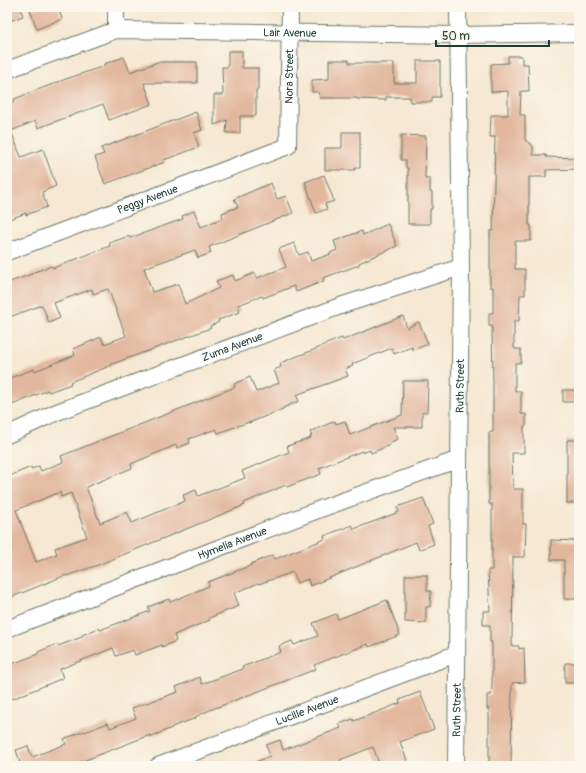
<svg xmlns="http://www.w3.org/2000/svg" width="586" height="773" font-family="Pangolin,sans-serif">
<rect width="100%" height="100%" fill="#fbf7ec"/>
<filter id="ink" filterUnits="userSpaceOnUse"><feTurbulence type="fractalNoise" baseFrequency=".025" numOctaves="2"/><feDisplacementMap in="SourceGraphic" scale="8" xChannelSelector="R" yChannelSelector="G"/><feConvolveMatrix kernelMatrix="1 2 1 2 8 2 1 2 1" color-interpolation-filters="sRGB"/></filter>
<filter id="wash" filterUnits="userSpaceOnUse"><feTurbulence type="fractalNoise" baseFrequency=".012" numOctaves="4" result="noise"/><feDisplacementMap in="SourceGraphic" scale="16" xChannelSelector="R" yChannelSelector="G"/><feGaussianBlur stdDeviation="0.9" result="paint"/><feColorMatrix in="noise" values="0 0 0 0 0 0 0 0 0 0 0 0 0 0 0 0 0 1.4 0 .05"/><feComposite in="paint" operator="in"/></filter>
<g filter="url(#wash)">
<rect width="100%" height="100%" fill="#f6e8d2"/>
<g id="blocks">
<!-- building -->
<path fill="#e2b79e" fill-rule="evenodd" d="M 7,7 L 20,7 L 23,16 L 7,22 Z
M 38,7 L 58,7 L 62,19 L 37,29 L 30,10 Z
M 228,51 L 242,51 L 242,68 L 258,68 L 258,90 L 256,90 L 256,116 L 240,116 L 240,133 L 226,133 L 227,120 L 214,125 L 214,95 L 223,95 L 222,67 L 228,67 Z
M 508,56 L 522,56 L 522,64 L 528,64 L 529,91 L 521,91 L 520,115 L 525,115 L 525,140 L 533,146 L 533,155 L 546,155 L 546,157 L 579,158 L 579,169 L 546,170 L 546,177 L 529,177 L 529,225 L 531,225 L 531,241 L 515,241 L 515,269 L 525,269 L 525,295 L 520,295 L 519,321 L 514,321 L 514,347 L 515,349 L 521,349 L 521,363 L 515,363 L 515,391 L 521,391 L 521,414 L 526,414 L 526,426 L 524,426 L 524,453 L 512,453 L 513,489 L 523,489 L 523,524 L 526,524 L 525,557 L 513,557 L 512,646 L 519,646 L 519,649 L 524,648 L 525,682 L 512,683 L 511,765 L 489,765 L 489,709 L 487,709 L 487,695 L 491,695 L 492,687 L 492,642 L 490,642 L 490,625 L 483,625 L 483,611 L 490,611 L 488,570 L 492,570 L 492,504 L 489,504 L 489,432 L 493,432 L 493,385 L 492,326 L 489,326 L 489,313 L 493,313 L 493,287 L 490,287 L 490,231 L 493,231 L 495,137 L 490,137 L 491,115 L 508,115 L 508,91 L 491,92 L 491,64 L 508,63 Z
M 124,57 L 130,72 L 158,62 L 197,62 L 197,83 L 144,83 L 152,104 L 109,120 L 103,104 L 38,128 L 35,121 L 11,131 L 21,157 L 43,149 L 56,186 L 42,192 L 47,207 L 26,215 L 26,213 L 7,220 L 7,173 L 11,172 L 7,159 L 7,104 L 15,101 L 14,99 L 66,79 L 104,66 L 104,64 Z
M 329,60 L 349,60 L 349,63 L 394,63 L 394,83 L 417,83 L 417,61 L 440,61 L 440,97 L 432,97 L 432,102 L 410,102 L 410,97 L 386,97 L 386,100 L 357,99 L 357,98 L 320,98 L 319,92 L 312,92 L 312,80 L 329,79 Z
M 196,112 L 202,130 L 194,133 L 199,147 L 164,160 L 165,162 L 105,184 L 95,157 L 104,154 L 101,148 Z
M 342,132 L 360,132 L 360,168 L 355,168 L 355,170 L 325,170 L 325,148 L 342,148 Z
M 401,135 L 426,136 L 425,179 L 430,179 L 430,192 L 432,192 L 432,209 L 430,209 L 430,224 L 408,224 L 408,168 L 406,168 L 406,160 L 401,160 Z
M 324,175 L 334,201 L 325,204 L 327,209 L 316,213 L 305,182 Z
M 271,183 L 277,199 L 286,196 L 293,213 L 209,247 L 211,253 L 198,258 L 195,250 L 144,268 L 152,292 L 178,284 L 185,304 L 219,288 L 216,281 L 233,275 L 235,281 L 255,273 L 257,278 L 286,267 L 279,249 L 294,243 L 299,255 L 308,252 L 311,261 L 331,254 L 330,253 L 337,250 L 334,241 L 362,231 L 363,235 L 388,224 L 397,246 L 359,263 L 359,265 L 323,278 L 324,281 L 296,292 L 294,286 L 263,298 L 262,296 L 238,305 L 240,312 L 218,320 L 219,322 L 210,326 L 211,328 L 112,364 L 112,365 L 70,382 L 71,384 L 49,392 L 48,390 L 7,407 L 7,379 L 34,369 L 35,371 L 75,355 L 73,349 L 101,337 L 104,344 L 126,336 L 108,289 L 93,294 L 92,289 L 54,303 L 60,318 L 49,323 L 42,305 L 7,318 L 7,283 L 32,274 L 31,273 L 52,266 L 53,268 L 110,246 L 109,243 L 129,236 L 130,238 L 183,219 L 182,216 L 194,211 L 201,227 L 223,218 L 222,213 L 238,207 L 234,199 Z
M 403,316 L 407,328 L 419,322 L 428,344 L 413,350 L 412,347 L 394,354 L 392,348 L 352,364 L 353,366 L 345,369 L 348,376 L 296,395 L 299,401 L 283,408 L 283,409 L 249,423 L 249,422 L 218,433 L 216,429 L 189,439 L 190,443 L 177,448 L 176,445 L 131,464 L 132,468 L 86,487 L 100,523 L 127,512 L 132,523 L 185,501 L 183,495 L 196,490 L 198,496 L 245,478 L 242,471 L 289,452 L 287,446 L 311,438 L 310,436 L 312,436 L 310,432 L 335,421 L 336,424 L 345,421 L 350,435 L 402,415 L 403,381 L 428,381 L 427,412 L 422,412 L 422,427 L 393,427 L 398,439 L 389,443 L 390,445 L 371,453 L 370,450 L 363,453 L 362,451 L 319,468 L 321,474 L 287,487 L 286,485 L 244,503 L 245,505 L 98,565 L 66,576 L 66,575 L 7,599 L 7,477 L 31,467 L 32,469 L 39,466 L 41,471 L 63,462 L 61,456 L 235,387 L 234,384 L 250,377 L 256,392 L 279,383 L 274,370 L 281,367 L 280,363 L 321,347 L 321,346 L 342,338 L 343,340 ZM 60,492 L 61,497 L 71,493 L 87,537 L 55,548 L 57,554 L 36,562 L 16,510 Z
M 563,390 L 579,390 L 579,402 L 563,402 Z
M 567,440 L 579,440 L 579,503 L 567,503 Z
M 423,498 L 433,524 L 428,526 L 434,544 L 419,550 L 416,542 L 310,586 L 308,579 L 297,583 L 293,572 L 259,584 L 259,583 L 234,593 L 239,606 L 209,618 L 210,620 L 174,635 L 176,641 L 162,647 L 162,645 L 135,655 L 133,650 L 116,656 L 113,648 L 60,669 L 63,678 L 12,699 L 7,687 L 7,666 L 38,654 L 38,652 L 57,644 L 58,646 L 82,637 L 82,635 L 99,628 L 100,630 L 150,611 L 148,607 L 169,599 L 170,602 L 209,586 L 208,582 L 252,565 L 251,564 L 273,555 L 275,559 L 325,539 L 324,536 L 352,525 L 354,529 L 399,512 L 397,507 Z
M 551,540 L 579,541 L 579,599 L 564,599 L 564,560 L 551,560 Z
M 405,575 L 427,575 L 427,591 L 431,591 L 430,607 L 426,607 L 426,623 L 405,622 Z
M 387,600 L 400,635 L 369,647 L 368,644 L 322,662 L 314,665 L 316,669 L 210,710 L 195,717 L 196,718 L 172,727 L 172,728 L 150,737 L 150,735 L 70,766 L 12,766 L 20,762 L 16,750 L 28,746 L 32,757 L 66,744 L 64,739 L 84,731 L 85,732 L 108,723 L 110,728 L 136,718 L 132,708 L 178,692 L 176,687 L 200,677 L 202,684 L 243,669 L 242,667 L 281,652 L 279,646 L 292,641 L 294,645 L 318,636 L 313,623 L 336,614 L 338,619 Z
M 565,663 L 579,663 L 579,683 L 565,683 Z
M 420,692 L 434,729 L 400,742 L 409,766 L 380,766 L 373,747 L 340,760 L 342,766 L 246,766 L 270,756 L 266,745 L 280,740 L 283,750 L 341,728 L 339,724 L 353,719 L 354,721 L 380,711 L 400,703 L 399,700 Z"/>
</g>
</g>
<g filter="url(#ink)">
<use href="#blocks" fill-opacity="0" stroke="#6a796b" stroke-width="1"/>
<g fill="none" stroke-linecap="round" stroke-linejoin="round">
<defs>
<g id="minor">
<path d="M 116,7 L 116,30"/>
<path id="s1" d="M 7,70 L 116,30 L 458,35 L 579,33"/>
<path id="s2" d="M 7,252 L 288,146 L 290,7"/>
<path id="s3" d="M 7,435 L 57,412 L 343,305 L 461,267"/>
<path id="s4" d="M 7,629 L 323,508 L 459,459"/>
<path id="s5" d="M 158,766 L 456,654"/>
<path id="s6" d="M 456,766 L 461,267 L 458,7"/>
</g>
</defs>
<!-- minor casing -->
<use href="#minor" stroke="#6a796b" stroke-width="18"/>
<!-- minor -->
<use href="#minor" stroke="#fff" stroke-width="16"/>
</g>
</g>
<g text-anchor="middle" dominant-baseline="central" stroke-width="3" stroke-linejoin="round" paint-order="stroke">
<!-- street labels -->
<g font-size="11" fill="#1f3d34" stroke="#fbf7ec">
<text stroke="none"><textPath href="#s1" startOffset="290">Lair Avenue</textPath></text>
<text stroke="none"><textPath href="#s2" startOffset="370">Nora Street</textPath></text>
<text stroke="none"><textPath href="#s2" startOffset="150">Peggy Avenue</textPath></text>
<text stroke="none"><textPath href="#s3" startOffset="242">Zuma Avenue</textPath></text>
<text stroke="none"><textPath href="#s6" startOffset="380">Ruth Street</textPath></text>
<text stroke="none"><textPath href="#s4" startOffset="241">Hymelia Avenue</textPath></text>
<text stroke="none"><textPath href="#s5" startOffset="159">Lucille Avenue</textPath></text>
<text stroke="none"><textPath href="#s6" startOffset="56">Ruth Street</textPath></text>
</g>
</g>
<!-- margin -->
<rect width="586" height="773" fill="none" stroke="#fbf7ec" stroke-width="24"/>
<!-- scale -->
<path d="M436 40v6h113v-6" fill="none" stroke="#1f3d34" stroke-width="2"/>
<text x="442" y="40" font-size="12" fill="#1f3d34" stroke="#fbf7ec" stroke-width="3" paint-order="stroke">50 m</text>
</svg>
